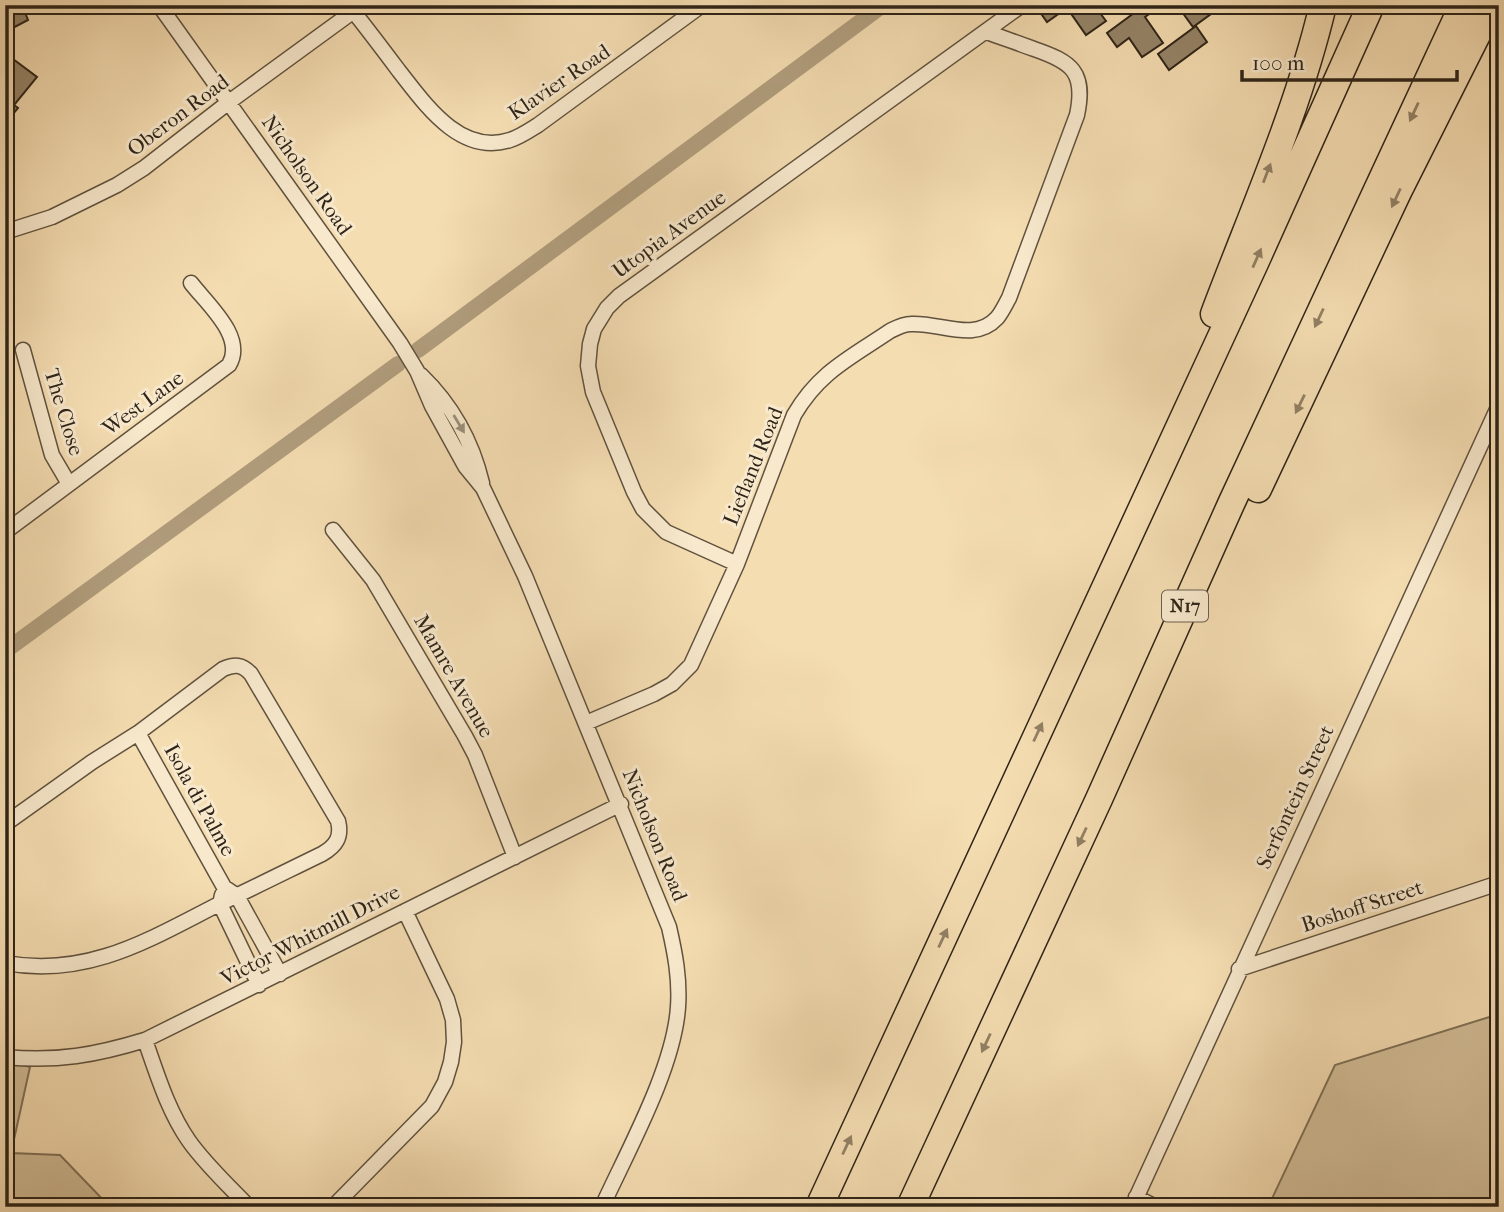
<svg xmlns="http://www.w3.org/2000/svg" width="1504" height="1212" font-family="'IM FELL French Canon',serif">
<rect width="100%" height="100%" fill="#f5ddb2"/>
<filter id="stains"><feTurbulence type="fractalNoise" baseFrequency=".00286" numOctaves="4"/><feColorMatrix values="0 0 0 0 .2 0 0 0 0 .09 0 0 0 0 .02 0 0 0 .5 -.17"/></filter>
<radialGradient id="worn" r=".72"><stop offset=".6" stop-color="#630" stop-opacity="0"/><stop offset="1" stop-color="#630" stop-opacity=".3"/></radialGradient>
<!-- green -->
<path fill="#d3be98" stroke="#807158" stroke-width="2" d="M 1499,1014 L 1499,1207 L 1268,1207 L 1335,1065 Z
M 5,1060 L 30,1067 L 11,1153 L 60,1155 L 110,1207 L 5,1207 Z"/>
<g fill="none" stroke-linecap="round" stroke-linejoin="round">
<!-- canal -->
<path stroke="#b19e7e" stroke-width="16" d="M 418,350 L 883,5
M 5,651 L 398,364"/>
</g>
<!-- building -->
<path fill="#958468" stroke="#2e2418" stroke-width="2" d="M 5,5 L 22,5 L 28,20 L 5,32 Z
M 1035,5 L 1094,5 L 1106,21 L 1086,35 L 1067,8 L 1047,22 Z
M 1129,5 L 1162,5 L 1145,17 L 1163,43 L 1142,57 L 1129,38 L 1117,47 L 1107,33 L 1134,13 Z
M 1177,5 L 1204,5 L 1211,14 L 1193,27 Z
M 1196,26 L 1207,42 L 1169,70 L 1158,54 Z
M 5,53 L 37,77 L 14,105 L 18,108 L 5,124 Z"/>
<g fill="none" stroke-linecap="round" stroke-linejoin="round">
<defs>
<path id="minor" d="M 159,5 L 400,343 L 417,371 L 432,406 L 465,466 L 483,488 L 525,576 L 669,927 C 675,953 680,979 678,1007 C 674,1068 628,1150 602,1207
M 353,11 C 369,31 384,51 399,71 C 425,104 460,156 510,140 C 520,137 530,130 538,125 L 702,5
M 5,232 L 52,217 L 117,185 L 144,168 L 229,102 L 362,5
M 23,350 L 52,455 L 69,484
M 421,375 C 452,405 472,441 482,483
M 333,530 L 373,580 L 465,736 L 475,755 L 515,857
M 5,532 L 229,365 C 246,337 207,304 191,283
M 737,564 L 666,532 L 643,509 L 634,492 L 593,392 L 588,366 L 590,344 L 594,329 L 607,308 L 619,296 L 1022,5
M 586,723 L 654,694 L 672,684 L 691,665 L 737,564 L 794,415 C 819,372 850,358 890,331 C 896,328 903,324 911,324 C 940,322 974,343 997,318 C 1002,312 1005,305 1009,298 L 1077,115 C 1086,72 1072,62 1034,49 C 1018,43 1003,38 987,32
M 138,733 L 224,887 L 237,896 L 280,974
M 5,824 L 92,762 L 138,733 L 223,669 C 234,664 242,664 251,674 L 338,821 C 342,837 336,846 322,854 C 289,870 255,887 221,903 C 150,939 89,978 5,963
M 222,895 L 220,904 L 259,985
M 1239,969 L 1499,883
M 145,1040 C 157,1074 168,1111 189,1141 C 206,1165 229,1186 249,1207
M 5,1057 C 57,1062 96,1055 145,1040 L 621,804
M 1136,1197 L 1156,1207
M 333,1207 L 432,1106 L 445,1082 L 451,1062 L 454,1042 L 453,1020 L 447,999 L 405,911
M 1132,1207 L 1499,405"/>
<path id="motorway" d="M 1214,314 C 1252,213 1298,111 1323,5
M 1258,489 L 1398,192 L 1492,5
M 819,1207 L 1255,263 L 1371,5
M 910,1207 L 1099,799 L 1231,504 L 1463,5"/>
</defs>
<!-- minor casing -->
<use href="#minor" stroke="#60523e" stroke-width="17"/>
<!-- motorway casing -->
<use href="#motorway" stroke="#2e2418" stroke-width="29"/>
<!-- minor -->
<use href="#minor" stroke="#f8e9cd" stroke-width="14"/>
<!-- motorway -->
<use href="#motorway" stroke="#f5ddb2" stroke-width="26"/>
</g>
<!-- one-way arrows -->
<defs><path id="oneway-solid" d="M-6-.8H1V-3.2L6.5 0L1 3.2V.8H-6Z" transform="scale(1.75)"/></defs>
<g fill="#928065">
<use href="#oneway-solid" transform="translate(1414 112) rotate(115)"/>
<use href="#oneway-solid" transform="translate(1267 173) rotate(-69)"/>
<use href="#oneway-solid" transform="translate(1396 198) rotate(115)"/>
<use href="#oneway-solid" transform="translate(1257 258) rotate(-66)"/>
<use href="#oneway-solid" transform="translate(1319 318) rotate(115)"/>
<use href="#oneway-solid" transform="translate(1300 404) rotate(116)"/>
<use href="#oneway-solid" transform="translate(1038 732) rotate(-65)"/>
<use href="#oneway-solid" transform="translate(1082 837) rotate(115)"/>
<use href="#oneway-solid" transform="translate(943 938) rotate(-65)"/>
<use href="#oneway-solid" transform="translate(986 1043) rotate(115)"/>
<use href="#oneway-solid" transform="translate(847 1145) rotate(-65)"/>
</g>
<use fill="#9d907c" href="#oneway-solid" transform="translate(459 424) rotate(59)"/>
<g text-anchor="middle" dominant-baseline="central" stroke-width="6" stroke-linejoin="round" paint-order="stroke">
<!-- shield labels -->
<rect fill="#f8e9cd" stroke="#6b5f4e" stroke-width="2" x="1162" y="590.5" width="46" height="31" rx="5"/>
<g font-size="19" font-weight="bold" fill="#2e2418">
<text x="1185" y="606">N17</text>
</g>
<!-- street labels -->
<g font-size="21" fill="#2e2418" stroke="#f8e9cd">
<text transform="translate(559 82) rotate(-34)">Klavier Road</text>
<text transform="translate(178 115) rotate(-37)">Oberon Road</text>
<text transform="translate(307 175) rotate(55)">Nicholson Road</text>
<text transform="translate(669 234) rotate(-36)">Utopia Avenue</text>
<text transform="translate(143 403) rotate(-36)">West Lane</text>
<text transform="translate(64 412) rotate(73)">The Close</text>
<text transform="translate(753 466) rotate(-68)">Liefland Road</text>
<text transform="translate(454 676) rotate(60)">Mamre Avenue</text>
<text transform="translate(1295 797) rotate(-65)">Serfontein Street</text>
<text transform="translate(200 800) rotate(61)">Isola di Palme</text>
<text transform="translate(655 835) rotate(68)">Nicholson Road</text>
<text transform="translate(1362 906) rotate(-18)">Boshoff Street</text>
<text transform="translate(310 935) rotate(-27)">Victor Whitmill Drive</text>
</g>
</g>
<!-- margin -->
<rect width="1504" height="1212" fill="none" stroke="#f5ddb2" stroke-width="28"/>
<rect x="7" y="7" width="1490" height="1198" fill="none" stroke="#2e2418" stroke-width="3.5"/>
<rect x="14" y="14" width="1476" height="1184" fill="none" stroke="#2e2418" stroke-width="2"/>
<!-- scale -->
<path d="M1242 70v10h215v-10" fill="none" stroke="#2e2418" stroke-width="3.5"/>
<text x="1252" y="70" font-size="21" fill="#2e2418" stroke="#f8e9cd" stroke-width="5" paint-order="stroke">100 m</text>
<rect width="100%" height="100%" filter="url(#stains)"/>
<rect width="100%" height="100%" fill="url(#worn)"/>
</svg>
